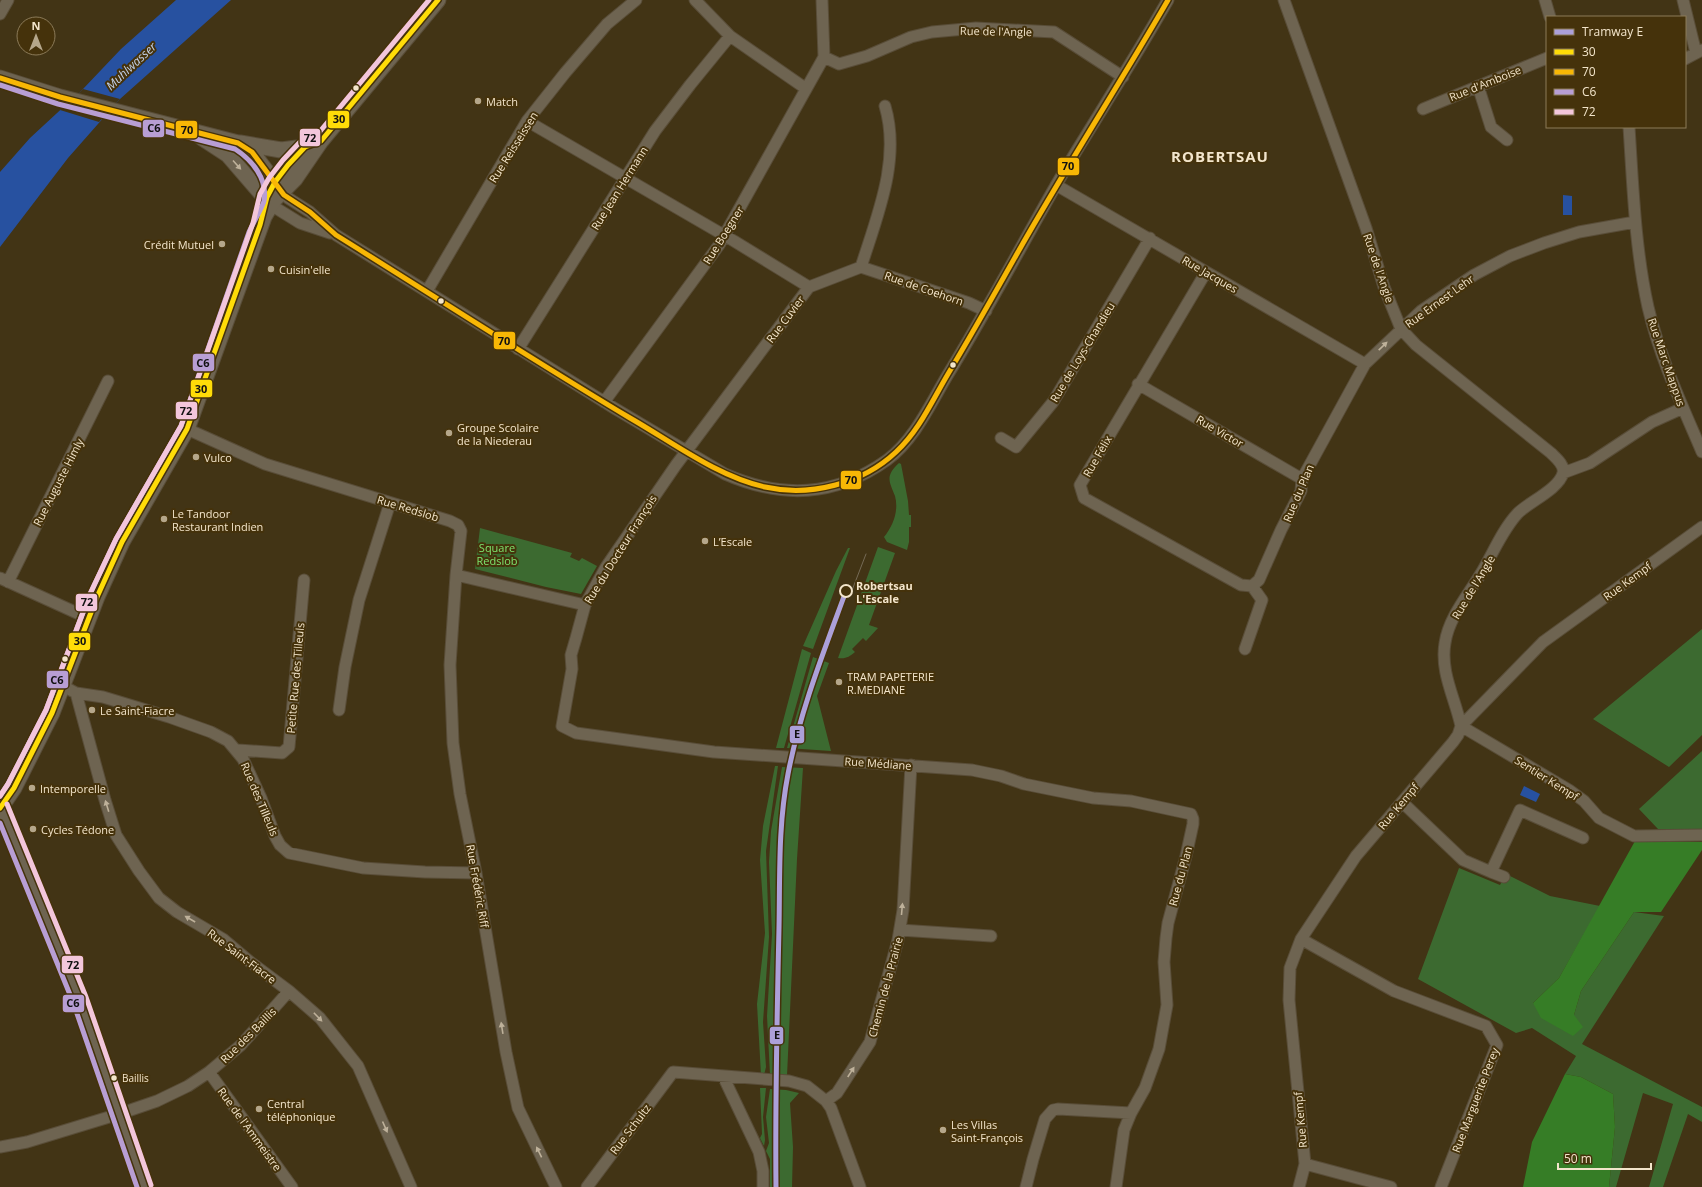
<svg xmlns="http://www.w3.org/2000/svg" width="1702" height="1187" font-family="'Open Sans',sans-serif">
<rect width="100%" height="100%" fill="#423415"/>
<!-- green -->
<path fill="#3c6a30" d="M 899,463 L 901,464 L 908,501 L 909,515 L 911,515 L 911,527 L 909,527 L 909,542 L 907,550 L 887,542 L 884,537 C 893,526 899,511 895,496 C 889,481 885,476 899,463 Z
M 480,528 L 572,553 L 570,557 L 579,561 L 582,558 L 597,566 L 581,594 L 546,587 L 475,569 Z
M 878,547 L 895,553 L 869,625 L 878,628 L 866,641 L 863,638 L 852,649 L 855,652 C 849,657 846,659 838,658 Z
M 848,548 L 850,548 L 813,649 L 803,646 L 836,571 Z
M 1702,629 L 1702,735 L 1669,767 L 1593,719 Z
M 802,649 L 811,653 L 784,748 L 776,748 Z
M 813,657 L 829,663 L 817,696 L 831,751 L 787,748 Z
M 1702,751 L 1702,831 L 1658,829 L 1639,809 Z
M 775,766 L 778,766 L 766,851 L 769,937 L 763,1022 L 766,1067 L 764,1075 L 761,1075 L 757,1004 L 765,933 L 760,860 L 763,826 Z
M 782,767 L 803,768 L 797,859 L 787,1076 L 770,1075 L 767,1016 L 772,934 L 769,862 L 771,831 Z
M 1459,868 L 1500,885 L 1506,874 L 1550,896 L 1600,906 L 1559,978 L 1533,1003 L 1574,1015 L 1581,991 L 1634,912 L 1664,916 L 1582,1044 L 1702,1107 L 1702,1122 L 1688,1114 L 1663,1187 L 1649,1187 L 1673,1104 L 1643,1093 L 1616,1187 L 1609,1187 L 1615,1127 L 1613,1094 L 1581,1077 L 1565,1074 L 1576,1056 L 1532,1028 L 1516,1033 L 1418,979 Z
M 760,1088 L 766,1088 L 763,1117 L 765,1140 L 764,1146 L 760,1138 L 762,1134 Z
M 770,1089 L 786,1090 L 799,1093 L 790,1103 L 793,1147 L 792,1187 L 770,1187 L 770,1159 L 766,1151 L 769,1143 L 766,1117 Z"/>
<!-- forest -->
<path fill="#367d26" d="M 1635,841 L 1702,842 L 1702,850 L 1661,912 L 1634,912 L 1581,991 L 1574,1015 L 1583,1027 L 1573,1036 L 1541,1018 L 1533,1003 L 1559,978 Z
M 1565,1074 L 1581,1077 L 1613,1094 L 1615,1127 L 1609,1187 L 1523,1187 L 1532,1142 Z"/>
<!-- water -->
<path fill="#2751a0" d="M 176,0 L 231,0 L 120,99 L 68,158 L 0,247 L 0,172 L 30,138 L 83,89 L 121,49 Z
M 1563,195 L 1572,196 L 1572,215 L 1563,215 Z
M 1524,786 L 1540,794 L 1536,802 L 1520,795 Z"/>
<!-- pier -->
<path fill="#423415" d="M 83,89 L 120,99 L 99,122 L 60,110 Z"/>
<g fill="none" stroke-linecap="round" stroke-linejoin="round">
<defs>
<path id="minor" d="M 695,0 L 730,36 L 805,88
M 822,0 L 824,57 L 839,64 L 867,56 L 911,37 L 932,32 L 976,28 L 1054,32 L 1123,77
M 1284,0 L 1366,228 L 1384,287 L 1401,329 L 1416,345 L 1551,453 C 1556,458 1565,465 1563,473 C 1559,489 1529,502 1518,513 C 1503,529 1494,551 1483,570 C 1470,593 1449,616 1445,643 C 1440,672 1455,698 1461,726
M 1545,0 L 1550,17
M 1683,0 L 1696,53
M 0,14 L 8,0
M 1685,59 L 1702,50
M 1478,86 L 1491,127 L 1507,140
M 885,106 C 901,160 877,216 861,267 L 809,287 L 676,465 L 606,567 L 585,605 L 576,638 L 571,655 L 572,669 L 562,726 L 576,733 L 714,752 L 972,770 L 1001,776 L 1024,784 L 1093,798 L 1131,801 L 1191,814 L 1193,819 L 1193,824 L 1186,856 L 1168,923 L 1166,938 L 1164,962 L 1167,1005 L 1159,1049 L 1145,1088 L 1131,1113 L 1124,1130 L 1116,1187
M 1423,109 L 1547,58
M 527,121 L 734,241 L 809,287
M 1629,127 C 1633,187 1635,248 1648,307 C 1660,358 1682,405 1702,452
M 1056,185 L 1365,364
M 282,192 L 288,198 L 310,212 L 336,235 L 614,408 L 725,474 C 782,499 835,497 887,460 C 914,440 930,405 947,376 C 985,314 1019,250 1055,187 C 1072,157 1091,128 1109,98 C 1129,66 1149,33 1168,0
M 271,205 L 300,223 L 330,233
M 861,267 L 969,303 L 986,311
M 1206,272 L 1080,485 L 1084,498 L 1241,585 L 1252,586
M 427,291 L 527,121 L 565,73 L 607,24 L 636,0
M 518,349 L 655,131 L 690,85 L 730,36
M 1138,384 L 1302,479
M 604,402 L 719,245 L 824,57
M 187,429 L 265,464 L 450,521 L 458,525 L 461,531 L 456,575 L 585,605
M 1001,438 L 1016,447 L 1053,402 L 1150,238
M 1563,473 L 1590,463 L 1652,422 L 1683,408
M 456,575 L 450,665 L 453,743 L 460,794 L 476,873 L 506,1052 L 518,1108 L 556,1187
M 0,578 L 88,618
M 8,582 L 108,381
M 1245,649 L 1262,600 L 1252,586 L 1259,580 L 1281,530 L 1301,491 L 1302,479 L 1365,364 L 1421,311 L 1474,275 L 1510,256 L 1544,243 L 1579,232 L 1635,222
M 63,686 L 76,693 L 105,800 L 116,835 L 139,871 L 159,898 L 177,912 L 223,939 L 249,961 L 289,991 L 320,1018 L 358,1066 L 411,1187
M 76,693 L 103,697 L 169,717 L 211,732 L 228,741 L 243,759 L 261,798 L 275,836 L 280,845 L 289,853 L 363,868 L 425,872 L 476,873
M 339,710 L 345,667 L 359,600 L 390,503
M 1461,726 L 1569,790 L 1584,801 L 1599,818 L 1634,836 L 1702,835
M 238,750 L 282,753 L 289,747 L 304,580
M 1402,802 L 1463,860 L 1491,872 L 1520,810 L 1583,838
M 1491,872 L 1504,877
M 900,930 L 991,936
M 1301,939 L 1394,991 L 1486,1026 L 1497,1045 L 1441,1187
M 209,1072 L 292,1187
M 723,1076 L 759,1152 L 763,1171 L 763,1187
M 826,1101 L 837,1093 L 870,1042 L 898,940 L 903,910 L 911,765
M 0,1147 L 27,1142 L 119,1114 L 157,1101 L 188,1086 L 209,1072 L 241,1045 L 289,991
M 1305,1164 L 1391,1187
M 587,1187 L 673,1072 L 789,1081 L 807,1086 L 826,1101 L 831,1108 L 860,1187
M 1026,1187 L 1033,1159 L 1045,1119 L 1053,1110 L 1058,1109 L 1131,1113
M 1299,1187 L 1305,1164 L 1289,1000 L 1290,968 L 1301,939 L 1356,856 L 1453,742 L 1458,735 L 1461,726 L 1543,642 L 1702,527"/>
<path id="secondary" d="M 0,78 L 60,97 L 238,143 L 252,152 L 282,192
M 202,138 L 228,155 L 271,205
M 240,143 L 281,150 L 305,147
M 271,190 L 288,165 L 305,147 L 321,141
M 144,1187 L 80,1000 L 1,807 L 14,788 L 52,713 L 97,597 L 122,542 L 187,429 L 264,217 L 274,200 L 295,179 L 321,141 L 438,0"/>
</defs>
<!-- minor casing -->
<use href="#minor" stroke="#594d38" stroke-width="13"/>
<!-- secondary casing -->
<use href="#secondary" stroke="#594d38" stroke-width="17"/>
<!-- minor -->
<use href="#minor" stroke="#6e6451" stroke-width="11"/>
<!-- secondary -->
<use href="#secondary" stroke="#6e6451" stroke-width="15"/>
<!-- tram -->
<path stroke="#756a55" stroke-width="1" d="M 851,593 L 866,554"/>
<defs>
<path id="bus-1" d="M 0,808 L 14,788 L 52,713 L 97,597 L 122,542 L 187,429 L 260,225 L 267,197 L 275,182 L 288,165 L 305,147 L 321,141 L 438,0"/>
<path id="bus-2" d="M 0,78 L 60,97 L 238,143 L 252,152 L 284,195 L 310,212 L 336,235 C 434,296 531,359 630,418 C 672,442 718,477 765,487 C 810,497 862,484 896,452 C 919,431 932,401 948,374 C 972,334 995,293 1018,252 C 1066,167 1119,85 1168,0"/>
<path id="bus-3" d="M 0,85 L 58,104 L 235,149 C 252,160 268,179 264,201 C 263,206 252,225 249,232 L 181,426 L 116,539 L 90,594 L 46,710 L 8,784 L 0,796
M 0,823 L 73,1002 L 137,1187"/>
<path id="bus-4" d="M 0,796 L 8,784 L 46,710 L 90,594 L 116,539 L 181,426 L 253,223 L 260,194 L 269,178 L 283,160 L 300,142 L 317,135 L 429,0
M 7,804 L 86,997 L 151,1185"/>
</defs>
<!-- bus-1 casing -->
<use href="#bus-1" stroke="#45320b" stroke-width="8"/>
<!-- bus-2 casing -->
<use href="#bus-2" stroke="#45320b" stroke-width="8"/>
<!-- bus-3 casing -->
<use href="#bus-3" stroke="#45320b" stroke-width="8"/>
<!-- bus-4 casing -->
<use href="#bus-4" stroke="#45320b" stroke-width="8"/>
<!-- bus-1 -->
<use href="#bus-1" stroke="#ffdc08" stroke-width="5"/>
<!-- bus-2 -->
<use href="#bus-2" stroke="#f8b705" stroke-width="5"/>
<!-- bus-3 -->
<use href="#bus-3" stroke="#b89ed4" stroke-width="5"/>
<!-- bus-4 -->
<use href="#bus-4" stroke="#f3c6db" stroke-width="5"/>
<defs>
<path id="tram-1" d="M 776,1187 C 775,1101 777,1015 779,928 C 780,877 778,825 788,774 C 800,711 824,651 846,591"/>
</defs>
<!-- tram-1 casing -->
<use href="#tram-1" stroke="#45320b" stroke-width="8"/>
<!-- tram-1 -->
<use href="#tram-1" stroke="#aca0d9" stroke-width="5"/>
</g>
<!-- one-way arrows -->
<defs><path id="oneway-solid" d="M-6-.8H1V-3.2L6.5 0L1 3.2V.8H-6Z"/></defs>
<g fill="#beb19a">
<use href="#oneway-solid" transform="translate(237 165) rotate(48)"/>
<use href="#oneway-solid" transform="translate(1383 346) rotate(-44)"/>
<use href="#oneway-solid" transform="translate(107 806) rotate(-107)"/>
<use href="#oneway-solid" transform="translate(902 909) rotate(-85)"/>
<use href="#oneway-solid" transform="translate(190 919) rotate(-150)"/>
<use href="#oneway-solid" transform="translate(318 1017) rotate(46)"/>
<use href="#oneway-solid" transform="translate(502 1028) rotate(-99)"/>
<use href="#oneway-solid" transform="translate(851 1072) rotate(-57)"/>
<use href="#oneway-solid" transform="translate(385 1127) rotate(66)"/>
<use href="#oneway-solid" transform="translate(539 1152) rotate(-116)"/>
</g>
<!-- markers -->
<g fill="#f3e5cb" stroke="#45320b" stroke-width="1.5">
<circle cx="356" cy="88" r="3.5"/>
<circle cx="441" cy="301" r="3.5"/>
<circle cx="953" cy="365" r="3.5"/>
<circle cx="65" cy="659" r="3.5"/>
<circle cx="114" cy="1078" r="3.5"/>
</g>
<g fill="#b5a78b" stroke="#45320b" stroke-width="1.5">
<circle cx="478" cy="101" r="4"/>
<circle cx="222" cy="244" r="4"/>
<circle cx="271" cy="269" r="4"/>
<circle cx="449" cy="433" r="4"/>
<circle cx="196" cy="457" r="4"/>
<circle cx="164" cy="519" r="4"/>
<circle cx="705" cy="541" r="4"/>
<circle cx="839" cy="682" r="4"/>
<circle cx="92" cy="710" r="4"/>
<circle cx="32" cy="788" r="4"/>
<circle cx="33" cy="829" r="4"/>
<circle cx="259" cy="1109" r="4"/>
<circle cx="943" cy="1130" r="4"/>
</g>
<circle fill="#45320b" stroke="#f3e5cb" stroke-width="2" cx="846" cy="591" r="6"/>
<g text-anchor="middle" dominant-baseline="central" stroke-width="4" stroke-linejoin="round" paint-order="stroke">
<!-- bus labels -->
<g font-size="10" fill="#f3e5cb" stroke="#45320b" text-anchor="start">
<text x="122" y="1078">Baillis</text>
</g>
<!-- street labels -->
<g font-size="11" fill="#f3e5cb" stroke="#45320b">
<text transform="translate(996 31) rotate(1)">Rue de l'Angle</text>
<text transform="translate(1485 83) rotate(-22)">Rue d'Amboise</text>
<text transform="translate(513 147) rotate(-58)">Rue Reisseissen</text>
<text transform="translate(619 188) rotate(-58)">Rue Jean Hermann</text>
<text transform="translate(723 235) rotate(-58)">Rue Boegner</text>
<text transform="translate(1379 268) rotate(71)">Rue de l'Angle</text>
<text transform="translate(1210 274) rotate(30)">Rue Jacques</text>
<text transform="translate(924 288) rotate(19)">Rue de Coehorn</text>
<text transform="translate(1439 301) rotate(-36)">Rue Ernest Lehr</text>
<text transform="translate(785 319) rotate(-53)">Rue Cuvier</text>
<text transform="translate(1082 352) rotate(-59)">Rue de Loys-Chandieu</text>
<text transform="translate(1667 362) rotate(71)">Rue Marc Mappus</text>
<text transform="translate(1220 431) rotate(30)">Rue Victor</text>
<text transform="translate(1097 456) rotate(-60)">Rue Félix</text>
<text transform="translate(58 482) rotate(-63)">Rue Auguste Himly</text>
<text transform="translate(1298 493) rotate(-67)">Rue du Plan</text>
<text transform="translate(408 508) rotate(17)">Rue Redslob</text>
<text transform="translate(620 549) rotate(-58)">Rue du Docteur François</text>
<text transform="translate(1627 581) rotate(-36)">Rue Kempf</text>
<text transform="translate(1473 587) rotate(-59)">Rue de l'Angle</text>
<text transform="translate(295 678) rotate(-85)">Petite Rue des Tilleuls</text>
<text transform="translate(878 763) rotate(4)">Rue Médiane</text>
<text transform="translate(1547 778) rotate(32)">Sentier Kempf</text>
<text transform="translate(260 799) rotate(67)">Rue des Tilleuls</text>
<text transform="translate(1398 806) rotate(-50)">Rue Kempf</text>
<text transform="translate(1180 876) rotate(-75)">Rue du Plan</text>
<text transform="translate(478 886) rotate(80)">Rue Frédéric Riff</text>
<text transform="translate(242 956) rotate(37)">Rue Saint-Fiacre</text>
<text transform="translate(885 987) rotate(-75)">Chemin de la Prairie</text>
<text transform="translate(248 1035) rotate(-45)">Rue des Baillis</text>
<text transform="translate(1475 1100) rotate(-69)">Rue Marguerite Perey</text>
<text transform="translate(1300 1120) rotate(-95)">Rue Kempf</text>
<text transform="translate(250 1129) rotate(54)">Rue de l'Ammeistre</text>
<text transform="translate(630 1129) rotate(-53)">Rue Schultz</text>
</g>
<!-- poi labels -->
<g font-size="11" fill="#f3e5cb" stroke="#45320b" text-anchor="start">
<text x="486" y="101">Match</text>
<text x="214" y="244" text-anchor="end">Crédit Mutuel</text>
<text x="279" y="269">Cuisin'elle</text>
<text x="457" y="427">Groupe Scolaire<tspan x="457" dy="13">de la Niederau</tspan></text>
<text x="204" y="457">Vulco</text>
<text x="172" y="513">Le Tandoor<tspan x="172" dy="13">Restaurant Indien</tspan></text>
<text x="713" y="541">L’Escale</text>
<text x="847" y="676">TRAM PAPETERIE<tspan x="847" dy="13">R.MEDIANE</tspan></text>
<text x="100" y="710">Le Saint-Fiacre</text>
<text x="40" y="788">Intemporelle</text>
<text x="41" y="829">Cycles Tédone</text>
<text x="267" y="1103">Central<tspan x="267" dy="13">téléphonique</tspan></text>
<text x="951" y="1124">Les Villas<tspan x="951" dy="13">Saint-François</tspan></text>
</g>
<!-- park labels -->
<g font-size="11" fill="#7de56f" stroke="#45320b">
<text x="497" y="547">Square<tspan x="497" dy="13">Redslob</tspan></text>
</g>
<!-- stop labels -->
<g font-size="11" font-weight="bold" fill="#f3e5cb" stroke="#45320b" text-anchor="start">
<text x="856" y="585">Robertsau<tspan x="856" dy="13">L'Escale</tspan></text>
</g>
<!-- water labels -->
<g font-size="12" font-style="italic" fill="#c3d1e9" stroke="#45320b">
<text transform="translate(131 66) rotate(-43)">Muhlwasser</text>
</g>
<!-- district labels -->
<g font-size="15" font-weight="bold" letter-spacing="1" fill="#f3e5cb" stroke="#45320b">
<text x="1220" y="156">ROBERTSAU</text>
</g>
</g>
<g stroke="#45320b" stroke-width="1.5">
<rect x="327" y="110" width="23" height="19" rx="4" fill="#ffdc08"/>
<rect x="142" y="119" width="23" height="19" rx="4" fill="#b89ed4"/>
<rect x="175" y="120" width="23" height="19" rx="4" fill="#f8b705"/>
<rect x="299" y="128" width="22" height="19" rx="4" fill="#f3c6db"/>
<rect x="1057" y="157" width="23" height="19" rx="4" fill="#f8b705"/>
<rect x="493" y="331" width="23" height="19" rx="4" fill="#f8b705"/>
<rect x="192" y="353" width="23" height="19" rx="4" fill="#b89ed4"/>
<rect x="190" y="379" width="23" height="19" rx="4" fill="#ffdc08"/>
<rect x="175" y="401" width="23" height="19" rx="4" fill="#f3c6db"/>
<rect x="840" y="470" width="22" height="20" rx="4" fill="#f8b705"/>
<rect x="75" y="593" width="23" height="19" rx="4" fill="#f3c6db"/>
<rect x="68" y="632" width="23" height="19" rx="4" fill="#ffdc08"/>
<rect x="46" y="670" width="23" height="19" rx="4" fill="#b89ed4"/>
<rect x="789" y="725" width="16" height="19" rx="4" fill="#aca0d9"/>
<rect x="61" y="955" width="23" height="19" rx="4" fill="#f3c6db"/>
<rect x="62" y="994" width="23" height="19" rx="4" fill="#b89ed4"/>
<rect x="769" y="1026" width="15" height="19" rx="4" fill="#aca0d9"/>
</g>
<g font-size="11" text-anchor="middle" font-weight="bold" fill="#111">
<text x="339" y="123">30</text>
<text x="154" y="132">C6</text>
<text x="187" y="134">70</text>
<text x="310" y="142">72</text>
<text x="1068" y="170">70</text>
<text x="504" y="345">70</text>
<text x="203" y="367">C6</text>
<text x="201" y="393">30</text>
<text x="186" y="415">72</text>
<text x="851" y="484">70</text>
<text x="87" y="606">72</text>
<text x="80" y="645">30</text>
<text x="57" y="684">C6</text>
<text x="797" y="738">E</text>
<text x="73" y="969">72</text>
<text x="73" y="1007">C6</text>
<text x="777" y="1039">E</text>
</g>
<!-- legend -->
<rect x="1546" y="16" width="140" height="112" fill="#45320b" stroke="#8b7a58"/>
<rect x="1554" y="29" width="20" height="6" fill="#aca0d9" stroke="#8b7a58"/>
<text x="1582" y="36" font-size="12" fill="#f3e5cb">Tramway E</text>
<rect x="1554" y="49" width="20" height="6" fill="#ffdc08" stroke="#8b7a58"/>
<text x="1582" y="56" font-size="12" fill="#f3e5cb">30</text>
<rect x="1554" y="69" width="20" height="6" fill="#f8b705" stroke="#8b7a58"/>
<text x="1582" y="76" font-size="12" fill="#f3e5cb">70</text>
<rect x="1554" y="89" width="20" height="6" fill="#b89ed4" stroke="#8b7a58"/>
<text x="1582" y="96" font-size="12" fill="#f3e5cb">C6</text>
<rect x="1554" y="109" width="20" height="6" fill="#f3c6db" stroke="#8b7a58"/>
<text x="1582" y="116" font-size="12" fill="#f3e5cb">72</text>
<!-- north arrow -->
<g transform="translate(36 36)"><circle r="19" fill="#45320b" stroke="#8b7a58"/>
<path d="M0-3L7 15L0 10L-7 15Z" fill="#b5a78b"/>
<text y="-6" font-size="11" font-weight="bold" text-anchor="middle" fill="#f3e5cb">N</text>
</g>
<!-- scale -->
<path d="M1558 1163v6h93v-6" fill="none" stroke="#f3e5cb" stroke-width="2"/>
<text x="1564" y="1163" font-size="12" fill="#f3e5cb" stroke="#45320b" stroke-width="3" paint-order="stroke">50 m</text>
</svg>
